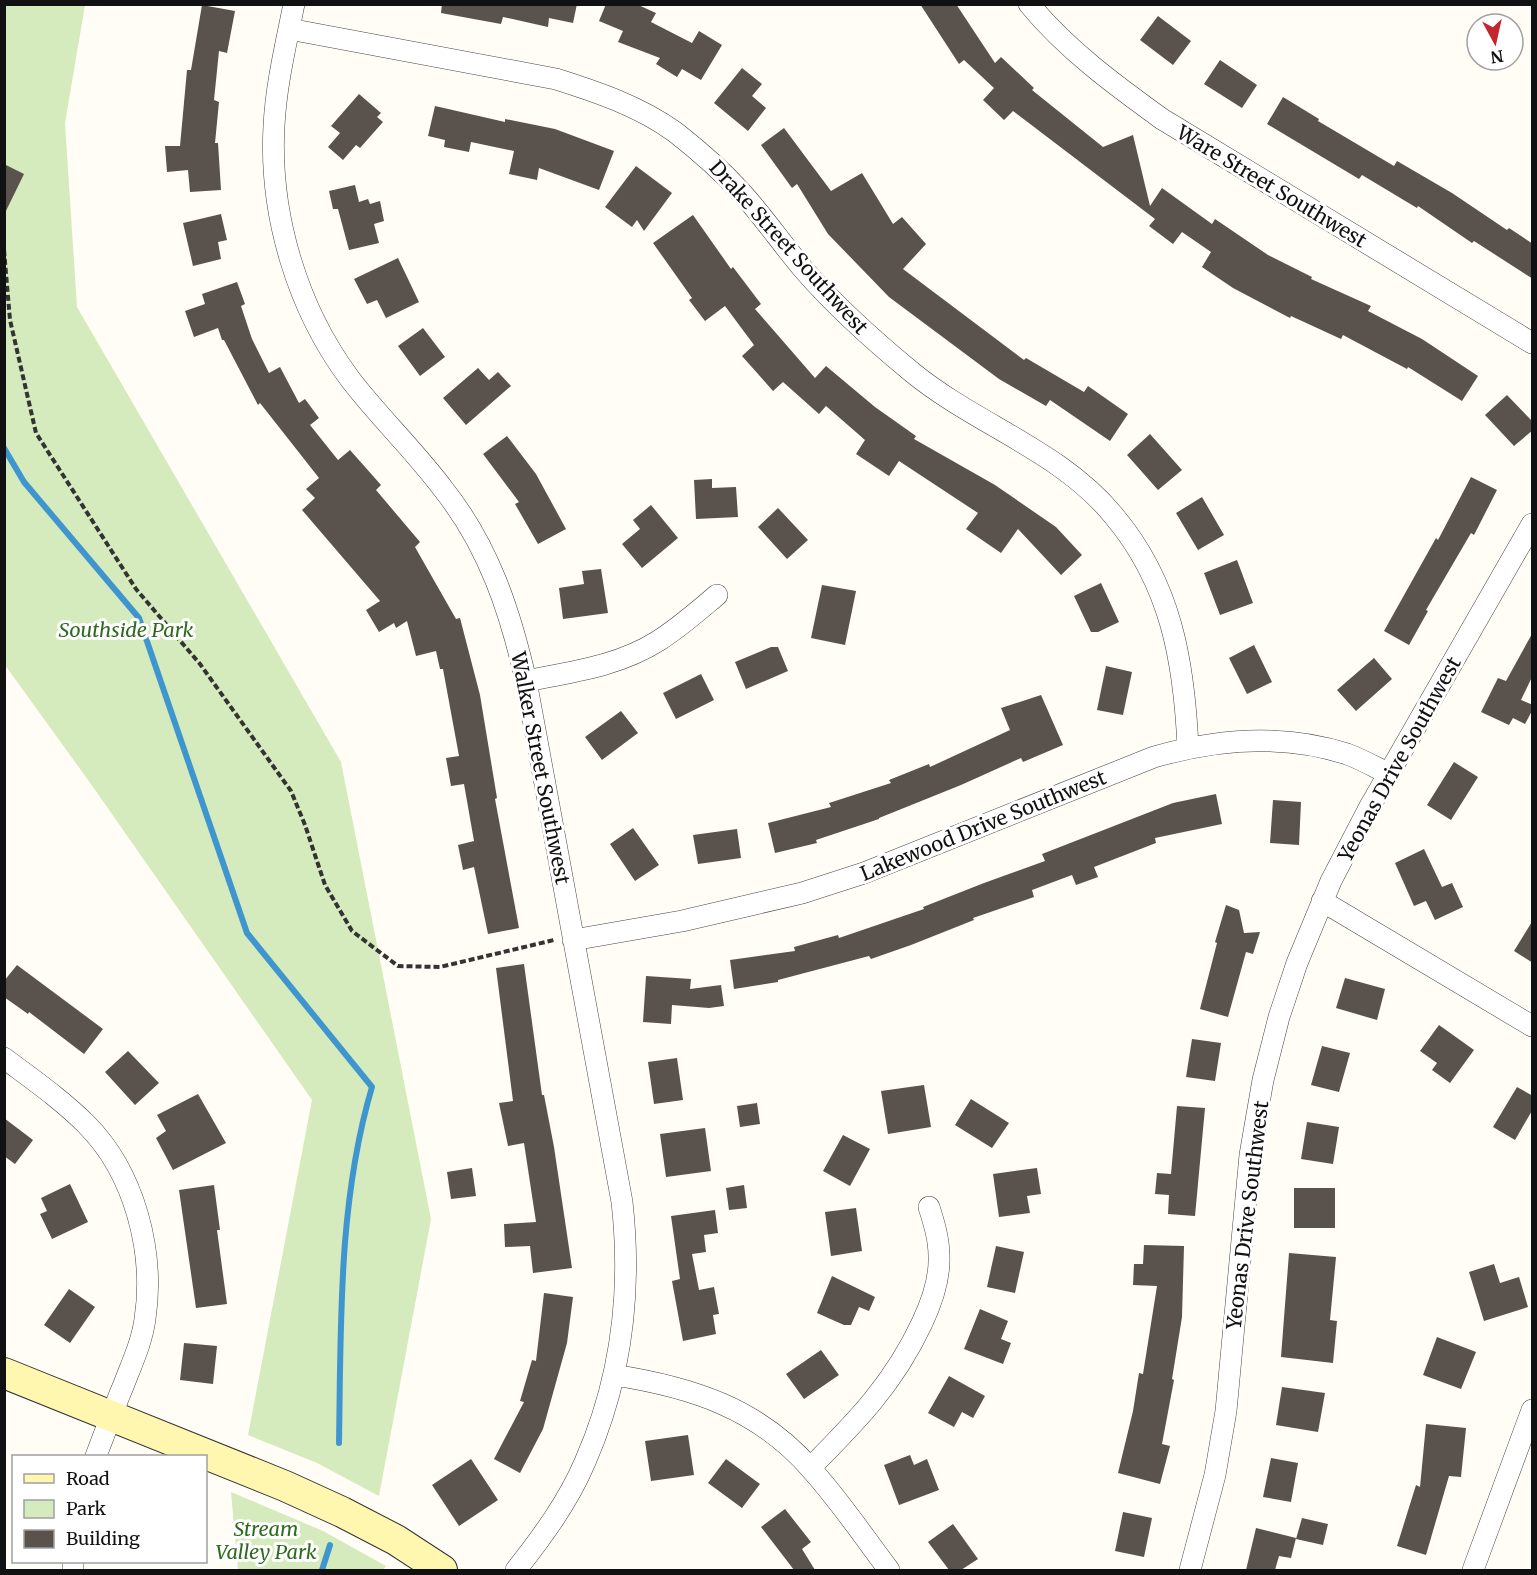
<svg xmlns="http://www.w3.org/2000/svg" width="1537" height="1575" font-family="Merriweather,serif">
<rect width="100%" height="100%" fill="#fffdf5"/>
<!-- green -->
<path fill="#d5ebbd" d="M 4,5 L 85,5 L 65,123 L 77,307 L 341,762 L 431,1219 L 379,1496 L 317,1463 L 248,1435 L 312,1100 L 93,787 L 5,665 Z
M 231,1492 L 323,1531 L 386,1566 L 383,1570 L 238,1570 Z"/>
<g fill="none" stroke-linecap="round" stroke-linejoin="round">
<!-- stream -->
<path stroke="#3f96cf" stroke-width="6" d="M 4,448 L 24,482 L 139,618 L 247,933 L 372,1087 C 338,1202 341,1324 339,1443
M 322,1570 L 330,1545"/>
</g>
<!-- building -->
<path fill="#5a524d" d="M 442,4 L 577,4 L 573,23 L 549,18 L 548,27 L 503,17 L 501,24 L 441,13 Z
M 606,4 L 636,4 L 656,13 L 651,22 L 692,43 L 699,31 L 722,45 L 701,80 L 682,69 L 677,77 L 656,64 L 660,58 L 618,42 L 623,31 L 599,21 Z
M 920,4 L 956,4 L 995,63 L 1001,57 L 1034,88 L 1032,90 L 1103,147 L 1133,135 L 1150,206 L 1162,188 L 1212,224 L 1215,219 L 1268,255 L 1312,277 L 1311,279 L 1371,306 L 1368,311 L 1422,339 L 1478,376 L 1462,401 L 1408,367 L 1407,369 L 1343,335 L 1341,339 L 1291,316 L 1290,318 L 1233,288 L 1202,267 L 1211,252 L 1182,232 L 1173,244 L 1149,226 L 1155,219 L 1013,111 L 1004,120 L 983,100 L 994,88 L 964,60 L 959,64 Z
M 202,5 L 235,11 L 227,53 L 219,51 L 214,100 L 219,102 L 215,143 L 218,143 L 221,190 L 190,192 L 188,170 L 167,172 L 165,146 L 180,146 L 187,70 L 191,70 Z
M 1158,16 L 1191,41 L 1173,65 L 1140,40 Z
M 1220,60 L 1257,85 L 1242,108 L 1204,84 Z
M 742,68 L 762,84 L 752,96 L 766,108 L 748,131 L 714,103 Z
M 359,94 L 381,113 L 377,117 L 383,122 L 360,148 L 356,145 L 343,160 L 328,147 L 340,133 L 331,126 Z
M 1283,97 L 1319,119 L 1318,121 L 1394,166 L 1397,161 L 1452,193 L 1507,230 L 1509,228 L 1533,244 L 1533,279 L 1474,241 L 1472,243 L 1418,206 L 1417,208 L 1362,175 L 1359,179 L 1267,124 Z
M 435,106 L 505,122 L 505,119 L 555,129 L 614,151 L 599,190 L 539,168 L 537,180 L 509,174 L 514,151 L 471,142 L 469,152 L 444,147 L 445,140 L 428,136 Z
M 784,128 L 831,191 L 862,173 L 893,224 L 902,217 L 926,244 L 903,269 L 1024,360 L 1026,358 L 1084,392 L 1088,386 L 1128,414 L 1110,441 L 1050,400 L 1046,406 L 999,379 L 889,297 L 828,234 L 797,184 L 792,188 L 761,145 Z
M 4,164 L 24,174 L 4,215 Z
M 636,166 L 672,193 L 644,231 L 637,220 L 632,227 L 605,207 Z
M 355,185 L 359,202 L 368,199 L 370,204 L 380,201 L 384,221 L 374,224 L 379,243 L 349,250 L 338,209 L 333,209 L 329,191 Z
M 221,214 L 227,240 L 218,242 L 221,259 L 193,266 L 183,223 Z
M 693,215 L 731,269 L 733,267 L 761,304 L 755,309 L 815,378 L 826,366 L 875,407 L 916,436 L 914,439 L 995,485 L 1056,527 L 1082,555 L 1061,575 L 1018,529 L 1001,553 L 966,529 L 978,513 L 899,461 L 889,476 L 856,454 L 865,440 L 826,406 L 819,414 L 783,382 L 773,391 L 742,356 L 754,345 L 725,306 L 705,321 L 689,300 L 692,298 L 653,243 Z
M 398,258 L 419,302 L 386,318 L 377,300 L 367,304 L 354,279 Z
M 237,282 L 245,304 L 241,306 L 252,339 L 269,373 L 280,367 L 299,403 L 305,399 L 319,418 L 310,425 L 338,460 L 350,450 L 381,485 L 376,490 L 420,542 L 415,547 L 456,619 L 460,618 L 480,695 L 497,798 L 495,799 L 519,928 L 488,934 L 474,867 L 463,870 L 458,845 L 474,841 L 464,784 L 451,786 L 446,758 L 459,756 L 443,669 L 440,669 L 436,651 L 416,656 L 407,621 L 396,628 L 394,623 L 379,632 L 366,610 L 380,601 L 302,510 L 315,498 L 306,489 L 319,478 L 260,403 L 258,405 L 224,340 L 222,340 L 218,328 L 194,337 L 185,311 L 205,304 L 202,294 Z
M 423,328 L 445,357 L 420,376 L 398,346 Z
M 478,368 L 489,380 L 498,372 L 511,386 L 466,425 L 443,398 Z
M 1507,395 L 1533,422 L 1533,430 L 1514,446 L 1485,415 Z
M 1150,434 L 1182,470 L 1158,490 L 1127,455 Z
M 507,436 L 536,474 L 566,529 L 538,544 L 515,504 L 519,502 L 483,454 Z
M 1471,477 L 1497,490 L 1474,535 L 1471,533 L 1426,610 L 1428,611 L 1409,645 L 1384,631 L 1436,538 L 1438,540 Z
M 712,479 L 712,488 L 736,487 L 738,517 L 696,519 L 694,480 Z
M 1202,497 L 1224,535 L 1198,550 L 1176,513 Z
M 651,505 L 678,538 L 642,568 L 622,544 L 640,529 L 633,520 Z
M 778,508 L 808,540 L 787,559 L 758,527 Z
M 1237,560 L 1253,603 L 1220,615 L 1204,573 Z
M 601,569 L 608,613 L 563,619 L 559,588 L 584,584 L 582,571 Z
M 1101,583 L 1119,622 L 1098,632 L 1091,632 L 1074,596 Z
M 822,585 L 856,591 L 845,645 L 811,638 Z
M 1533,632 L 1533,675 L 1521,700 L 1533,705 L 1533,709 L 1525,724 L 1513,718 L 1509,725 L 1481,712 L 1498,678 L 1506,681 Z
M 1254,645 L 1272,682 L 1247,694 L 1229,658 Z
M 771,647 L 778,647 L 788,671 L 746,689 L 735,662 Z
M 1374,658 L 1392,679 L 1356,711 L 1337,690 Z
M 1106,666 L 1132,672 L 1123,715 L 1097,710 Z
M 701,674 L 714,700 L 676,719 L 663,693 Z
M 1041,695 L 1063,745 L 1023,762 L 1021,758 L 961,785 L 879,818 L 879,819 L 816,840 L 817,843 L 775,853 L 768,823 L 831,807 L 829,803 L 891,783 L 889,780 L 929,764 L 930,767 L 1010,730 L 1001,708 Z
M 621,711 L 638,733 L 602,760 L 585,737 Z
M 1454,762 L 1478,777 L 1451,820 L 1427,805 Z
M 1216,794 L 1222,824 L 1155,838 L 1156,843 L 1094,867 L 1098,877 L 1076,885 L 1072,875 L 1032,890 L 1034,897 L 973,918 L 974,920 L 911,945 L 871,959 L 869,956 L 778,980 L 778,982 L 734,989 L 730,960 L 795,951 L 794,947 L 838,935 L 839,938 L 924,909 L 923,907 L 984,883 L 1045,861 L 1042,854 L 1173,803 Z
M 1273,800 L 1301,802 L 1299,845 L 1270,843 Z
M 633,828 L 659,865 L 635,881 L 610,844 Z
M 737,829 L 741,858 L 698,864 L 693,835 Z
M 1424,849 L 1442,887 L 1452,883 L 1463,907 L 1435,920 L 1426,901 L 1414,906 L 1395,863 Z
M 1226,905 L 1239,910 L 1244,933 L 1260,932 L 1253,954 L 1246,952 L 1228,1017 L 1200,1009 L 1217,943 L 1215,942 Z
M 1533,920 L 1533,963 L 1514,951 Z
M 524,964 L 542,1095 L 544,1095 L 554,1147 L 572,1268 L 533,1273 L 530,1246 L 505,1247 L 504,1224 L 536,1222 L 524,1143 L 508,1146 L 499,1103 L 513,1101 L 496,968 Z
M 17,965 L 103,1029 L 84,1054 L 29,1012 L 28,1014 L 4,997 L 4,981 Z
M 646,976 L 691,979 L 690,989 L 721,985 L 724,1006 L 709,1008 L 672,1005 L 671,1024 L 643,1022 Z
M 1345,978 L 1385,989 L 1377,1020 L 1336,1008 Z
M 1439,1025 L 1474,1050 L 1450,1083 L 1432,1070 L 1437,1063 L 1420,1051 Z
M 1192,1039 L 1221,1043 L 1215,1081 L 1186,1077 Z
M 1322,1046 L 1350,1053 L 1339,1092 L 1311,1085 Z
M 128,1051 L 159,1083 L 135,1105 L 105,1072 Z
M 677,1058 L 683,1100 L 654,1104 L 648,1062 Z
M 924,1085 L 931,1127 L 888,1134 L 881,1091 Z
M 1517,1087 L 1533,1096 L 1533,1109 L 1515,1140 L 1493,1127 Z
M 198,1094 L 226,1143 L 173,1170 L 156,1138 L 166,1131 L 157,1115 Z
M 971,1099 L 1009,1123 L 992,1148 L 955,1125 Z
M 757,1103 L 760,1124 L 740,1127 L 737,1106 Z
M 1177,1106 L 1205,1108 L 1195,1216 L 1168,1214 L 1169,1195 L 1155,1194 L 1157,1173 L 1171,1174 Z
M 4,1118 L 33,1140 L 15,1164 L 4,1156 Z
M 1307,1122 L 1339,1127 L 1333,1164 L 1301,1159 Z
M 705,1128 L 711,1171 L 666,1177 L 660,1134 Z
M 843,1135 L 870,1149 L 850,1186 L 823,1171 Z
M 472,1168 L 476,1196 L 451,1199 L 447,1172 Z
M 1037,1168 L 1041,1194 L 1027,1196 L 1030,1213 L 999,1217 L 993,1174 Z
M 70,1184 L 88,1222 L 52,1239 L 40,1214 L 47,1211 L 41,1198 Z
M 214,1185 L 220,1230 L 217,1230 L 227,1304 L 196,1308 L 179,1190 Z
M 744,1185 L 747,1208 L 729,1210 L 726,1188 Z
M 1294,1188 L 1335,1188 L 1335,1228 L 1294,1228 Z
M 856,1208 L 862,1251 L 831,1256 L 825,1212 Z
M 715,1210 L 718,1233 L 704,1235 L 706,1252 L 692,1254 L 699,1290 L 714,1287 L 719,1314 L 713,1315 L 716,1334 L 683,1341 L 672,1281 L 680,1279 L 671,1216 Z
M 1144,1245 L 1184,1246 L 1182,1317 L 1172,1379 L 1174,1380 L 1162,1444 L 1170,1446 L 1160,1484 L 1118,1473 L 1133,1411 L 1139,1373 L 1143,1374 L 1157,1286 L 1133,1285 L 1134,1264 L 1143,1264 Z
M 996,1246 L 1024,1252 L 1015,1293 L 987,1287 Z
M 1289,1253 L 1336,1257 L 1330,1320 L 1337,1321 L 1333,1363 L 1281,1357 Z
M 1494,1264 L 1500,1283 L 1519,1277 L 1528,1307 L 1484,1321 L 1469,1272 Z
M 832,1276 L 875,1297 L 869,1311 L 859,1307 L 851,1325 L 844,1325 L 817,1313 Z
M 69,1289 L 95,1307 L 70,1343 L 44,1325 Z
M 544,1293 L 573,1297 L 567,1343 L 543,1429 L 520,1473 L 494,1459 L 524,1402 L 520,1401 L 532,1360 L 536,1361 Z
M 980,1309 L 1008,1321 L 1001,1339 L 1011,1343 L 1003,1364 L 964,1349 Z
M 1437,1337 L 1476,1352 L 1461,1389 L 1423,1375 Z
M 184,1343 L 217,1346 L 213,1384 L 180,1380 Z
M 821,1350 L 839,1375 L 804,1399 L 786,1374 Z
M 949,1376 L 985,1396 L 973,1418 L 962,1412 L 954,1427 L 928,1413 Z
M 1282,1387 L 1325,1393 L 1318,1432 L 1276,1425 Z
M 1426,1424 L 1466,1428 L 1461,1477 L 1449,1476 L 1426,1555 L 1397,1546 L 1416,1485 L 1420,1487 Z
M 688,1435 L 694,1475 L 651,1481 L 645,1441 Z
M 910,1455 L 914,1465 L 927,1459 L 939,1490 L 899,1505 L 884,1465 Z
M 1271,1458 L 1298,1463 L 1291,1502 L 1263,1497 Z
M 471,1459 L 498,1500 L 459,1526 L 432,1485 Z
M 726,1459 L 760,1484 L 742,1508 L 708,1483 Z
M 785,1509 L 811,1542 L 802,1549 L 815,1570 L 794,1570 L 761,1527 Z
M 1123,1512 L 1152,1518 L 1144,1557 L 1115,1551 Z
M 1302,1518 L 1328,1524 L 1323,1545 L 1296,1539 Z
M 953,1524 L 978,1559 L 961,1570 L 949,1570 L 928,1542 Z
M 1256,1528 L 1296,1538 L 1291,1558 L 1279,1556 L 1275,1570 L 1246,1570 Z"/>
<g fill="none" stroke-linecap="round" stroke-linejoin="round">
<defs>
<path id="street" d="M 294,4 C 286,44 276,85 274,126 C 269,214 297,308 350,379 C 379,417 415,451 444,490 C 489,547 510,611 526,681 L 622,1202 C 632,1291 621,1380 585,1462 C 568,1502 542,1537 516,1570
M 1029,4 C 1067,50 1115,85 1162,119 L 1532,343
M 289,29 L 556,79 C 597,92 639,106 675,132 C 698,150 720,169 740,191 C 763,216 782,244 804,270 C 837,308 874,341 913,373 C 977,425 1061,451 1114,516 C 1171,584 1184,661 1188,747
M 526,681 C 571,672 619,666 658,641 C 679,628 698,611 717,595
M 1322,901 L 1532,1026
M 573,940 L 682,921 L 802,893 L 864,873 L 1154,757 C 1217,739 1283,733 1347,754 C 1361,759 1375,767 1389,774
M 4,1058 C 32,1079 61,1099 86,1124 C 135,1173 155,1252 145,1319 C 142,1342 132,1363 124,1384 C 114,1408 105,1432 96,1456
M 614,1375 C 691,1387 758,1408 811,1469 C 840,1501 864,1537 889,1570
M 810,1468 C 857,1421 894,1383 922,1323 C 932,1302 940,1279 939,1256 C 939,1239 934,1223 929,1207
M 73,1562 L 73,1570
M 1190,1570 L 1215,1475 L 1226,1411 L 1250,1155 L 1263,1080 L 1279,1017 L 1297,963 L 1331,881 L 1369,808 L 1532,524
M 1473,1570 L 1532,1410"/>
<path id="secondary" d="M 4,1373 L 285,1486 L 342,1512 L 396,1540 L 442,1570"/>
</defs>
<!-- street casing -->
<use href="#street" stroke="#444" stroke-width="22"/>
<!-- secondary casing -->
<use href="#secondary" stroke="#333" stroke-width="32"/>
<!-- path -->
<path stroke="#333" stroke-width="4" stroke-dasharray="6 3" stroke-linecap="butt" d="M 4,250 L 10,320 L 36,433 L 136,589 L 200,664 L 291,791 L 305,825 L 325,885 L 352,931 L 398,966 L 440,967 L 554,940"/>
<!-- street -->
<use href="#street" stroke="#fff" stroke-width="21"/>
<!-- secondary -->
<use href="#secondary" stroke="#fff6b0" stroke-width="30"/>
</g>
<g text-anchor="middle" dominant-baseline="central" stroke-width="6" stroke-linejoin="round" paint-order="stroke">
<!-- street labels -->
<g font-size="20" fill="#111" stroke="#fff">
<text transform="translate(1272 186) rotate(31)">Ware Street Southwest</text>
<text transform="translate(789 247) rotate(48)">Drake Street Southwest</text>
<text transform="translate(1399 759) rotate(-61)">Yeonas Drive Southwest</text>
<text transform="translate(541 768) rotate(79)">Walker Street Southwest</text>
<text transform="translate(983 825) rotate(-22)">Lakewood Drive Southwest</text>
<text transform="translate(1247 1215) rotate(-83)">Yeonas Drive Southwest</text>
</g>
<!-- park labels -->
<g font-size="20" font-style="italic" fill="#2f6b1f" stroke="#fff">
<text x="126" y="629">Southside Park</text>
<text x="266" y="1528">Stream<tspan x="266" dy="23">Valley Park</tspan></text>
</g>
</g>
<!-- border -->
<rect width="1537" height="1575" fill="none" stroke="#111111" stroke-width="12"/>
<!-- legend -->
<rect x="12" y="1455" width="195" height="108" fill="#ffffff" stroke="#a0a0a0" stroke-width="1.5"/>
<rect x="24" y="1474" width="30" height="9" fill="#fff6b0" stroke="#a0a0a0" stroke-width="1.5"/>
<text x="66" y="1485" font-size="18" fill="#111111">Road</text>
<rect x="24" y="1500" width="30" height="18" fill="#d5ebbd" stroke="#a0a0a0" stroke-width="1.5"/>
<text x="66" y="1515" font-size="18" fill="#111111">Park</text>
<rect x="24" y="1530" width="30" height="18" fill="#5a524d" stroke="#a0a0a0" stroke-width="1.5"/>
<text x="66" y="1545" font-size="18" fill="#111111">Building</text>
<!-- north arrow -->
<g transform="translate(1495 42) rotate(172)"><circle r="28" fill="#ffffff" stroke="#a0a0a0" stroke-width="1.5"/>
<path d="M0-4.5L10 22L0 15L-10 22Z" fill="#c4262e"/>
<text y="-9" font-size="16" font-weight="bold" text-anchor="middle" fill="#111111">N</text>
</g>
</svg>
